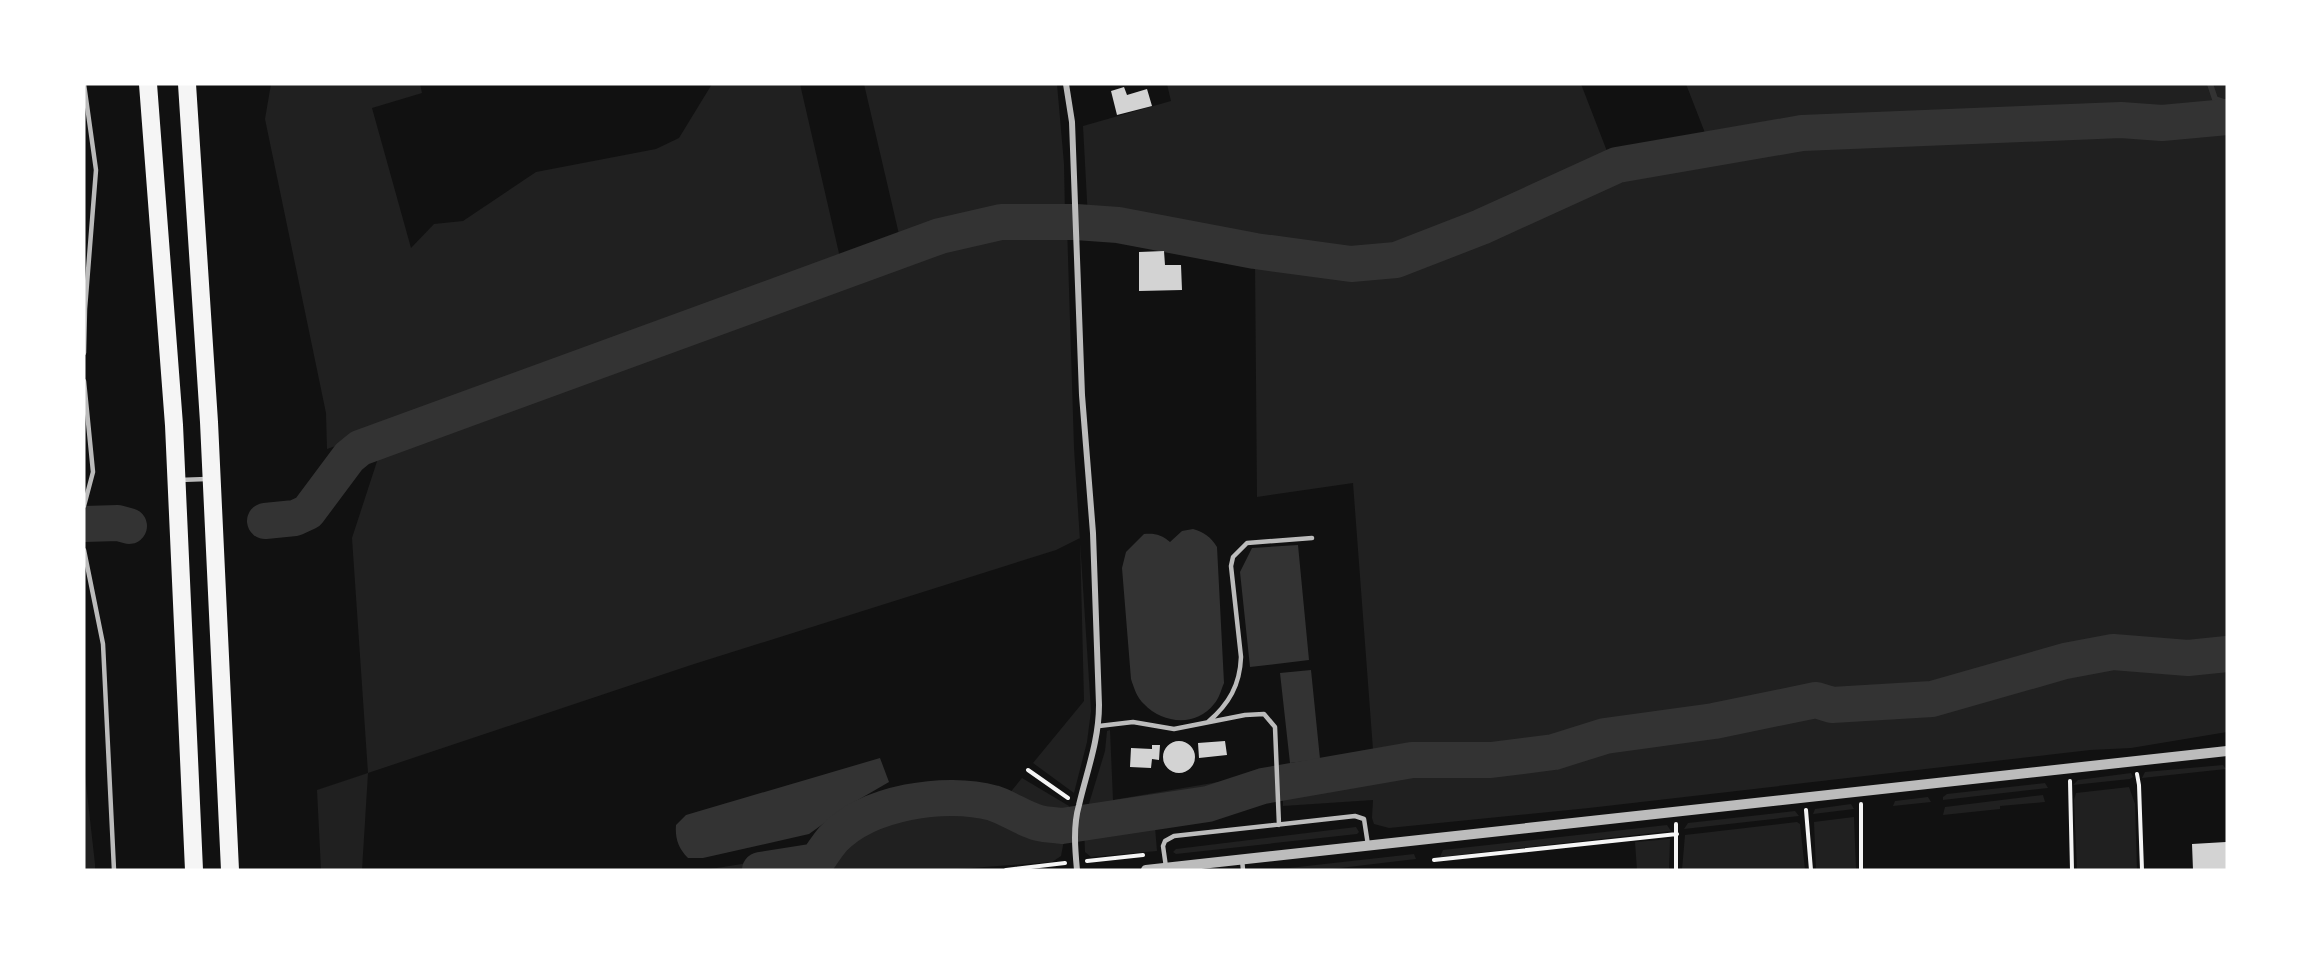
<svg xmlns="http://www.w3.org/2000/svg" width="2311" height="954" font-family="Poppins,sans-serif">
<rect width="100%" height="100%" fill="#111"/>
<!-- green -->
<path fill="#202020" d="M 271,84 L 420,84 L 422,93 L 372,108 L 411,248 L 434,224 L 463,221 L 536,172 L 656,149 L 679,138 L 712,84 L 800,84 L 841,262 L 626,343 L 327,449 L 326,413 L 265,119 Z
M 864,84 L 1057,84 L 1064,164 L 1065,216 L 1001,216 L 933,232 L 901,243 Z
M 1167,84 L 1581,84 L 1610,159 L 1392,253 L 1350,254 L 1256,239 L 1255,246 L 1117,221 L 1088,219 L 1083,126 L 1171,101 Z
M 1686,84 L 2227,84 L 2227,112 L 2160,117 L 2133,113 L 1799,125 L 1707,138 Z
M 2227,126 L 2227,650 L 2189,654 L 2107,646 L 1936,692 L 1833,700 L 1814,695 L 1710,717 L 1612,730 L 1541,749 L 1492,756 L 1413,758 L 1374,763 L 1353,483 L 1257,497 L 1255,262 L 1348,272 L 1385,273 L 1416,262 L 1614,176 L 1785,146 Z
M 1001,225 L 1067,225 L 1074,448 L 1091,711 L 1087,742 L 1074,793 L 1033,763 L 1084,701 L 1080,538 L 1056,550 L 691,665 L 368,773 L 362,870 L 321,870 L 317,790 L 368,773 L 352,538 L 383,443 L 941,239 Z
M 2114,657 L 2184,664 L 2227,659 L 2227,732 L 2131,748 L 2090,750 L 1589,808 L 1389,828 L 1374,824 L 1372,818 L 1373,800 L 1283,806 L 1283,786 L 1414,763 L 1489,765 L 1553,757 L 1606,740 L 1716,725 L 1815,704 L 1829,710 L 1930,703 Z
M 1110,730 L 1113,800 L 1271,773 L 1271,783 L 1206,802 L 1084,820 L 1105,751 L 1107,731 Z
M 2223,765 L 2226,769 L 2142,778 L 2145,772 Z
M 84,766 L 95,864 L 95,870 L 84,870 Z
M 2131,773 L 2133,777 L 2130,779 L 2073,785 L 2078,780 Z
M 1022,778 L 1069,806 L 1066,822 L 1036,816 L 1004,800 Z
M 2045,783 L 2048,788 L 1943,800 L 1943,797 L 1947,794 Z
M 1271,787 L 1273,797 L 1216,818 L 1155,827 L 1157,851 L 1091,857 L 1085,852 L 1084,826 L 1207,807 Z
M 2129,787 L 2135,804 L 2137,870 L 2077,870 L 2074,800 L 2076,793 Z
M 2043,795 L 2045,802 L 2000,806 L 2000,809 L 1943,815 L 1945,807 Z
M 1928,797 L 1931,802 L 1893,806 L 1895,801 Z
M 949,800 L 992,806 L 1038,825 L 1066,830 L 1061,856 L 1052,862 L 958,869 L 778,870 L 819,863 C 824,856 829,846 836,840 C 865,810 910,803 949,800 Z
M 1851,804 L 1854,809 L 1813,814 L 1815,809 Z
M 1795,811 L 1799,816 L 1684,829 L 1688,823 Z
M 1854,817 L 1856,870 L 1816,870 L 1814,822 Z
M 1797,822 L 1800,824 L 1805,870 L 1682,870 L 1685,835 Z
M 840,825 L 815,856 L 742,870 L 704,870 L 799,855 Z
M 1667,825 L 1671,831 L 1440,857 L 1443,850 Z
M 1356,827 L 1359,832 L 1357,834 L 1176,854 L 1173,852 L 1176,849 Z
M 1670,839 L 1669,870 L 1637,870 L 1635,842 Z
M 1414,854 L 1416,859 L 1323,870 L 1271,870 Z"/>
<!-- water -->
<path fill="#333" d="M 1193,529 C 1204,532 1211,537 1217,547 L 1224,683 C 1221,690 1219,699 1214,704 C 1196,727 1163,724 1144,704 C 1137,698 1134,688 1131,679 L 1122,568 L 1126,552 L 1144,534 C 1155,533 1162,535 1170,542 L 1182,531 Z
M 1298,545 L 1309,660 L 1250,667 L 1240,572 L 1252,548 Z
M 1311,670 L 1320,759 L 1290,763 L 1280,673 Z
M 880,758 L 889,782 L 851,804 L 809,834 L 703,858 L 688,858 C 678,848 675,838 676,825 L 686,815 Z"/>
<g fill="none" stroke-linecap="round" stroke-linejoin="round">
<!-- stream -->
<path stroke="#333" stroke-width="6" d="M 2210,84 L 2215,99 L 2227,103"/>
<!-- river -->
<path stroke="#333" stroke-width="36" d="M 265,521 L 295,518 L 308,512 L 349,457 L 360,448 L 940,236 L 1001,222 L 1076,222 L 1118,225 L 1255,251 L 1351,264 L 1396,260 L 1481,227 L 1617,165 L 1802,133 L 2121,120 L 2162,123 L 2227,117
M 84,524 L 118,523 L 129,526
M 760,870 L 817,861 C 822,854 827,846 833,839 C 868,802 945,790 993,803 C 1009,808 1023,819 1039,823 C 1047,825 1055,825 1062,826 L 1208,804 L 1263,786 L 1412,760 L 1491,760 L 1554,752 L 1605,736 L 1714,721 L 1816,700 L 1832,705 L 1932,699 L 2065,661 L 2113,652 L 2188,658 L 2227,654"/>
</g>
<!-- building -->
<path fill="#d3d3d3" d="M 1124,87 L 1127,95 L 1147,89 L 1152,106 L 1117,115 L 1111,91 Z
M 1164,251 L 1165,265 L 1181,265 L 1182,290 L 1139,291 L 1139,252 Z
M1163 757a16 16 0 1 1 32 0a16 16 0 1 1-32 0Z
M 1225,741 L 1227,755 L 1199,758 L 1198,743 Z
M 1152,745 L 1160,745 L 1159,760 L 1152,759 L 1151,768 L 1130,767 L 1131,748 L 1152,749 Z
M 2226,842 L 2227,870 L 2193,870 L 2192,844 Z"/>
<g fill="none" stroke-linecap="round" stroke-linejoin="round">
<!-- path -->
<path stroke="#f5f5f5" stroke-width="4" d="M 1028,770 L 1068,798
M 2137,774 L 2139,785 L 2142,870
M 2070,781 L 2072,870
M 1861,804 L 1861,870
M 1806,810 L 1811,870
M 1676,824 L 1676,870
M 1434,860 L 1677,834
M 1087,861 L 1143,855
M 1006,870 L 1065,863"/>
<!-- service -->
<path stroke="#bcbcbc" stroke-width="4.5" d="M 84,353 L 85,309 L 96,170 L 84,84
M 84,381 L 93,472 L 84,506
M 179,480 L 207,479
M 84,550 L 103,644 L 114,870
M 1208,722 C 1229,704 1240,685 1241,657 L 1231,566 L 1233,557 L 1247,543 L 1312,538
M 1099,726 L 1133,722 L 1174,729 L 1245,715 L 1264,714 L 1275,727 L 1279,825
M 1242,859 L 1243,870
M 1166,867 L 1163,846 L 1165,841 L 1174,836 L 1355,816 L 1364,819 L 1368,845"/>
<!-- minor -->
<path stroke="#bcbcbc" stroke-width="6" d="M 1066,84 L 1072,122 L 1082,395 L 1093,533 L 1099,705 C 1099,740 1087,771 1079,805 C 1073,826 1075,849 1077,870"/>
<!-- tertiary -->
<path stroke="#bcbcbc" stroke-width="10" d="M 1146,870 L 2227,751"/>
<!-- motorway -->
<path stroke="#f5f5f5" stroke-width="18" d="M 148,84 L 174,425 L 194,870
M 187,84 L 209,422 L 230,870"/>
</g>
<!-- border -->
<rect width="2311" height="954" fill="none" stroke="#ffffff" stroke-width="171"/>
</svg>
